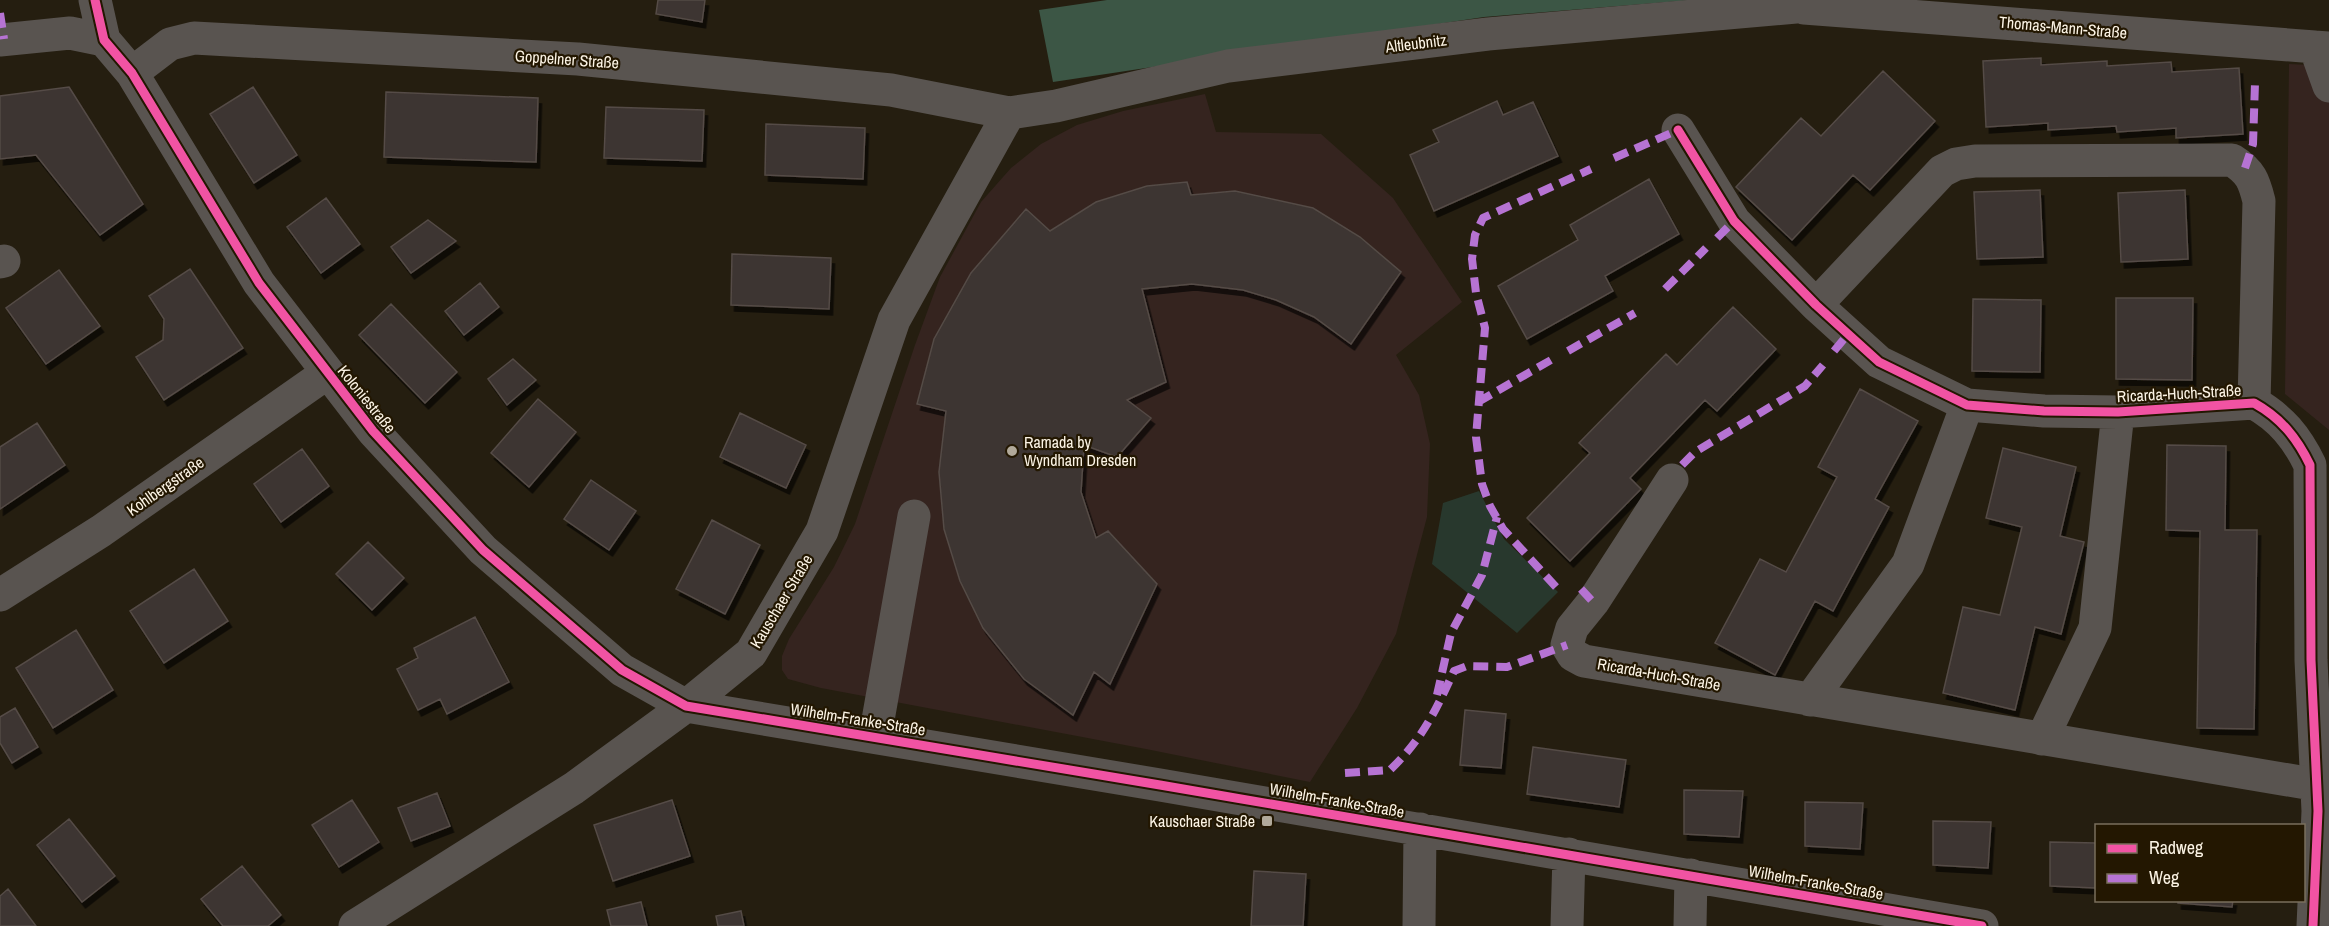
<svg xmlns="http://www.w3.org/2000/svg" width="2329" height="926" font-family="'Archivo Narrow',sans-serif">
<defs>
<filter id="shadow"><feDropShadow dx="3.5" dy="6" stdDeviation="0" flood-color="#0009"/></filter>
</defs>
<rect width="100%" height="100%" fill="#251e10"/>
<!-- commercial -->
<path fill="#35241f" d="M 2289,64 L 2329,66 L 2329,430 L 2285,394 Z
M 1205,94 L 1216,132 L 1321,134 L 1393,198 L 1462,302 L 1396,355 L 1419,395 L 1430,444 L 1427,517 L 1396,634 L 1357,708 L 1310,782 L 1146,749 L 821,688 L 788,679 L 782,670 L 782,656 L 789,639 L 834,567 L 855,524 L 915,345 L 940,277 L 981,202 L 1011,168 L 1041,144 L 1077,125 L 1123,111 Z"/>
<!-- green -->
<path fill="#28382d" d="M 1479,491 L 1504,539 L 1558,592 L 1517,633 L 1432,564 L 1443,503 Z"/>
<!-- forest -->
<path fill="#3c5645" d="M 1107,0 L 1692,0 L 1484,17 L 1053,82 L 1039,10 Z"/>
<!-- building -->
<path fill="#3d3430" stroke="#544b46" stroke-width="1.5" filter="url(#shadow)" d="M 658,0 L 705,0 L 702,22 L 656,14 Z
M 2041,58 L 2041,65 L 2107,61 L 2107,66 L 2171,62 L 2172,72 L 2239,68 L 2243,134 L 2176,138 L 2176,128 L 2117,132 L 2116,126 L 2048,130 L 2048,123 L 1986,127 L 1983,61 Z
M 1883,71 L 1935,121 L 1870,190 L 1853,175 L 1792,240 L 1736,187 L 1801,118 L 1821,136 Z
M 69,87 L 143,204 L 100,235 L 36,155 L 0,159 L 0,96 Z
M 253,87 L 297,155 L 254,183 L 210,114 Z
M 386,92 L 538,98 L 536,162 L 384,157 Z
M 1497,101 L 1503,115 L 1533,102 L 1558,156 L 1434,211 L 1410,155 L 1439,142 L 1433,130 Z
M 606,107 L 704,110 L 702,161 L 604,158 Z
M 766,124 L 865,128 L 863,179 L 765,175 Z
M 1649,179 L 1679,234 L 1605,276 L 1613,291 L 1527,339 L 1498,286 L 1578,240 L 1570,225 Z
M 1187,182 L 1191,195 L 1235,191 L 1313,208 L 1360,237 L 1401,272 L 1351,344 L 1314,317 L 1276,300 L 1243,290 L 1192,284 L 1142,289 L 1166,382 L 1127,400 L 1151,418 L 1117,457 L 1084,445 L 1081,492 L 1096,538 L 1108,531 L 1157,584 L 1110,684 L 1094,672 L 1073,715 L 1024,679 L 983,628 L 960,581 L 944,529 L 939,472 L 946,411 L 917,404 L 934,339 L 971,273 L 1026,209 L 1050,231 L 1096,202 L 1147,186 Z
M 2040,190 L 2043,257 L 1977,259 L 1974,192 Z
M 2185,190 L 2188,259 L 2121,262 L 2118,193 Z
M 326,198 L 360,244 L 321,273 L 287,227 Z
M 428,220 L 456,241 L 411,273 L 391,247 Z
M 732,254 L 831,258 L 829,309 L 731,305 Z
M 190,269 L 243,348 L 164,400 L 136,357 L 163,340 L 164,319 L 149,296 Z
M 59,270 L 100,326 L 46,364 L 6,308 Z
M 480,283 L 499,307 L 464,335 L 445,311 Z
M 2116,298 L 2193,298 L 2192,380 L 2116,379 Z
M 1973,299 L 2041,300 L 2040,372 L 1972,371 Z
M 391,304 L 457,372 L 425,403 L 359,335 Z
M 1733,307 L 1776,349 L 1717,411 L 1705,400 L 1630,478 L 1641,489 L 1570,561 L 1527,518 L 1590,453 L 1579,443 L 1666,354 L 1677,365 Z
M 513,359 L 536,380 L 507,405 L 488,379 Z
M 1860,389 L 1918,421 L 1875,499 L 1889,507 L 1833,611 L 1815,601 L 1775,675 L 1715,643 L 1760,559 L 1786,572 L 1837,477 L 1818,467 Z
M 538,399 L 576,432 L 529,487 L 491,453 Z
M 740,413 L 806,445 L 786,488 L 720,457 Z
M 37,423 L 65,465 L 0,509 L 0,447 Z
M 2167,445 L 2226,446 L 2225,530 L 2257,530 L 2254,729 L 2197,728 L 2200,531 L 2166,530 Z
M 2003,448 L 2076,467 L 2060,536 L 2084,542 L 2061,634 L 2035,627 L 2015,710 L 1943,693 L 1963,607 L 2000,615 L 2022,527 L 1986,518 Z
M 302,449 L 329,486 L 281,522 L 254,484 Z
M 591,480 L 636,511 L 609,550 L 564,519 Z
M 712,520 L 760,545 L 725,614 L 676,589 Z
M 368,542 L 404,578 L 372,610 L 336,574 Z
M 194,569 L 228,621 L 164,663 L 130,611 Z
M 475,617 L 509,682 L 447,714 L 440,699 L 418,710 L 397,669 L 418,658 L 414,648 Z
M 76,630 L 113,690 L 53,728 L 16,668 Z
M 15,708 L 38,747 L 12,763 L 0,743 L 0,717 Z
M 1465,710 L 1506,714 L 1501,768 L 1460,765 Z
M 1533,747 L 1626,760 L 1619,807 L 1527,794 Z
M 1684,790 L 1743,791 L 1739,837 L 1684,834 Z
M 437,793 L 450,826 L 411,841 L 398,808 Z
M 352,800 L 379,842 L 339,867 L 312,825 Z
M 672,800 L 690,856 L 613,881 L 594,825 Z
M 1805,802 L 1863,803 L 1860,849 L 1805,846 Z
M 69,819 L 115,876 L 82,902 L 37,845 Z
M 1933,821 L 1991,822 L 1988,868 L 1933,865 Z
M 2050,842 L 2096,843 L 2096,888 L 2050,886 Z
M 242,866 L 281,915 L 268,926 L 223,926 L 201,899 Z
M 1254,871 L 1306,874 L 1303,926 L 1251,926 Z
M 8,889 L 36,926 L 0,926 L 0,896 Z
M 2178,900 L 2233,900 L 2232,907 L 2178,903 Z
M 641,902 L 647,926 L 611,926 L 607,910 Z
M 741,911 L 744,926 L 718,926 L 716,916 Z"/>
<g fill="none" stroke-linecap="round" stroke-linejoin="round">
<!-- minor -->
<path stroke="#595450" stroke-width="33" d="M 95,0 L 104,40 L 132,73 L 259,283 L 373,431 L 483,550 L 622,670 L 686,706 L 1160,785 L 1982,926
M 1804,8 L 2329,48
M 0,40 L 70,33 L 104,40
M 2315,47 L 2329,86
M 132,73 L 170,44 L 194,38 L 578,59 L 891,90 L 1009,113 L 1056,106 L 1228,66 L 1488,34 L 1796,7 L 1827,0
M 1678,130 L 1734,221 L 1816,305 L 1879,362 L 1967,405 L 2044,411 L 2118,412 L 2254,403 C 2281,418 2297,438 2310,465 L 2311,660 L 2318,811 L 2313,926
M 0,262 L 4,261
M 1816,305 L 1942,171 L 1956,164 L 1975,161 L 2232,160 C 2251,172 2254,181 2259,201 L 2254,403
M 1672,480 L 1593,602 L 1572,628 L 1567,645 L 1573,655 L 1584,661 L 2318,785
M 0,595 L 101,531 L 327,373
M 1810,700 L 1908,564 L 1967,405
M 875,737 L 914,516
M 2042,739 L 2095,628 L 2118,412
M 355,926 L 574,788 L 686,706 L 751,653 L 822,531 L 894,320 L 1009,113
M 1419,926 L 1420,829
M 1567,926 L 1569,854
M 1690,926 L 1691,875"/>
<!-- quiet -->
<path stroke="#b673d3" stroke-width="8" stroke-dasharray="15 8" stroke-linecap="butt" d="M 0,13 L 4,39
M 1614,158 L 1678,130
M 2245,168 L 2253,144 L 2255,83
M 1717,238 L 1734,221
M 1665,289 L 1706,248
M 1568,351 L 1635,313
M 1834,351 L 1848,334
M 1478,402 L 1551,360
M 1682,465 L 1695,452 L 1805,386 L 1823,365
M 1556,587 L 1503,529 L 1490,506 L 1482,484 L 1476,437 L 1485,328 L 1476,293 L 1472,259 L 1475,235 L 1483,218 L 1591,169
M 1581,589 L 1593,602
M 1437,695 L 1451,633 L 1482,575 L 1497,517
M 1345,773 L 1390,770 C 1423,738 1435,712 1454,671 L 1467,666 L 1507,667 L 1567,645"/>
<defs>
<path id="cycleway" d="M 95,0 L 104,40 L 132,73 L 259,283 L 373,431 L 483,550 L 622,670 L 686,706 L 1160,785 L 1982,926
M 1678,130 L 1734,221 L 1816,305 L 1879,362 L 1967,405 L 2044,411 L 2118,412 L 2254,403 C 2281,418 2297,438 2310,465 L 2311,660 L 2318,811 L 2313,926"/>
</defs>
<!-- cycleway casing -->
<use href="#cycleway" stroke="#231701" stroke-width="13"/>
<!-- cycleway -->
<use href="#cycleway" stroke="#f153a3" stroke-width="9"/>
</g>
<!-- markers -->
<g fill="#b1a99a" stroke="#231701" stroke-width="2">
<circle cx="1012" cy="451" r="6"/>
<rect x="1261" y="815" width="12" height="12" rx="3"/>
</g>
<g text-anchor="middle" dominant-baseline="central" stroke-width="4.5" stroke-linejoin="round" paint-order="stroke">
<!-- street labels -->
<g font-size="16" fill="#fcf4e5" stroke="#231701">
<text transform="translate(2063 27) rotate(5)">Thomas-Mann-Straße</text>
<text transform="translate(1416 43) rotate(-7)">Altleubnitz</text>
<text transform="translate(567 59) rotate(4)">Goppelner Straße</text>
<text transform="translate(2179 393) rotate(-3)">Ricarda-Huch-Straße</text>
<text transform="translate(367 399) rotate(51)">Koloniestraße</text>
<text transform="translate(165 486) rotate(-35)">Kohlbergstraße</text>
<text transform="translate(781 601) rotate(-59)">Kauschaer Straße</text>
<text transform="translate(1659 674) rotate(10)">Ricarda-Huch-Straße</text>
<text transform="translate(858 719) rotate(9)">Wilhelm-Franke-Straße</text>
<text transform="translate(1337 800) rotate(10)">Wilhelm-Franke-Straße</text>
<text transform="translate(1816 882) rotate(10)">Wilhelm-Franke-Straße</text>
</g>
<!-- poi labels -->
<g font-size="16" fill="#fcf4e5" stroke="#231701" text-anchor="start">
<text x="1024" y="442">Ramada by<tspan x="1024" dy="18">Wyndham Dresden</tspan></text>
<text x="1255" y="821" text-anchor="end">Kauschaer Straße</text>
</g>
</g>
<!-- legend -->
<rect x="2095" y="824" width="210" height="78" fill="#231701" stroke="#7a6f5c" stroke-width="1.5"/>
<rect x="2107" y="844" width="30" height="9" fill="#f153a3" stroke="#7a6f5c" stroke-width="1.5"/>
<text x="2149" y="854" font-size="18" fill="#fcf4e5">Radweg</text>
<rect x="2107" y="874" width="30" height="9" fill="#b673d3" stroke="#7a6f5c" stroke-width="1.5"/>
<text x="2149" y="884" font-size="18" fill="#fcf4e5">Weg</text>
</svg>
